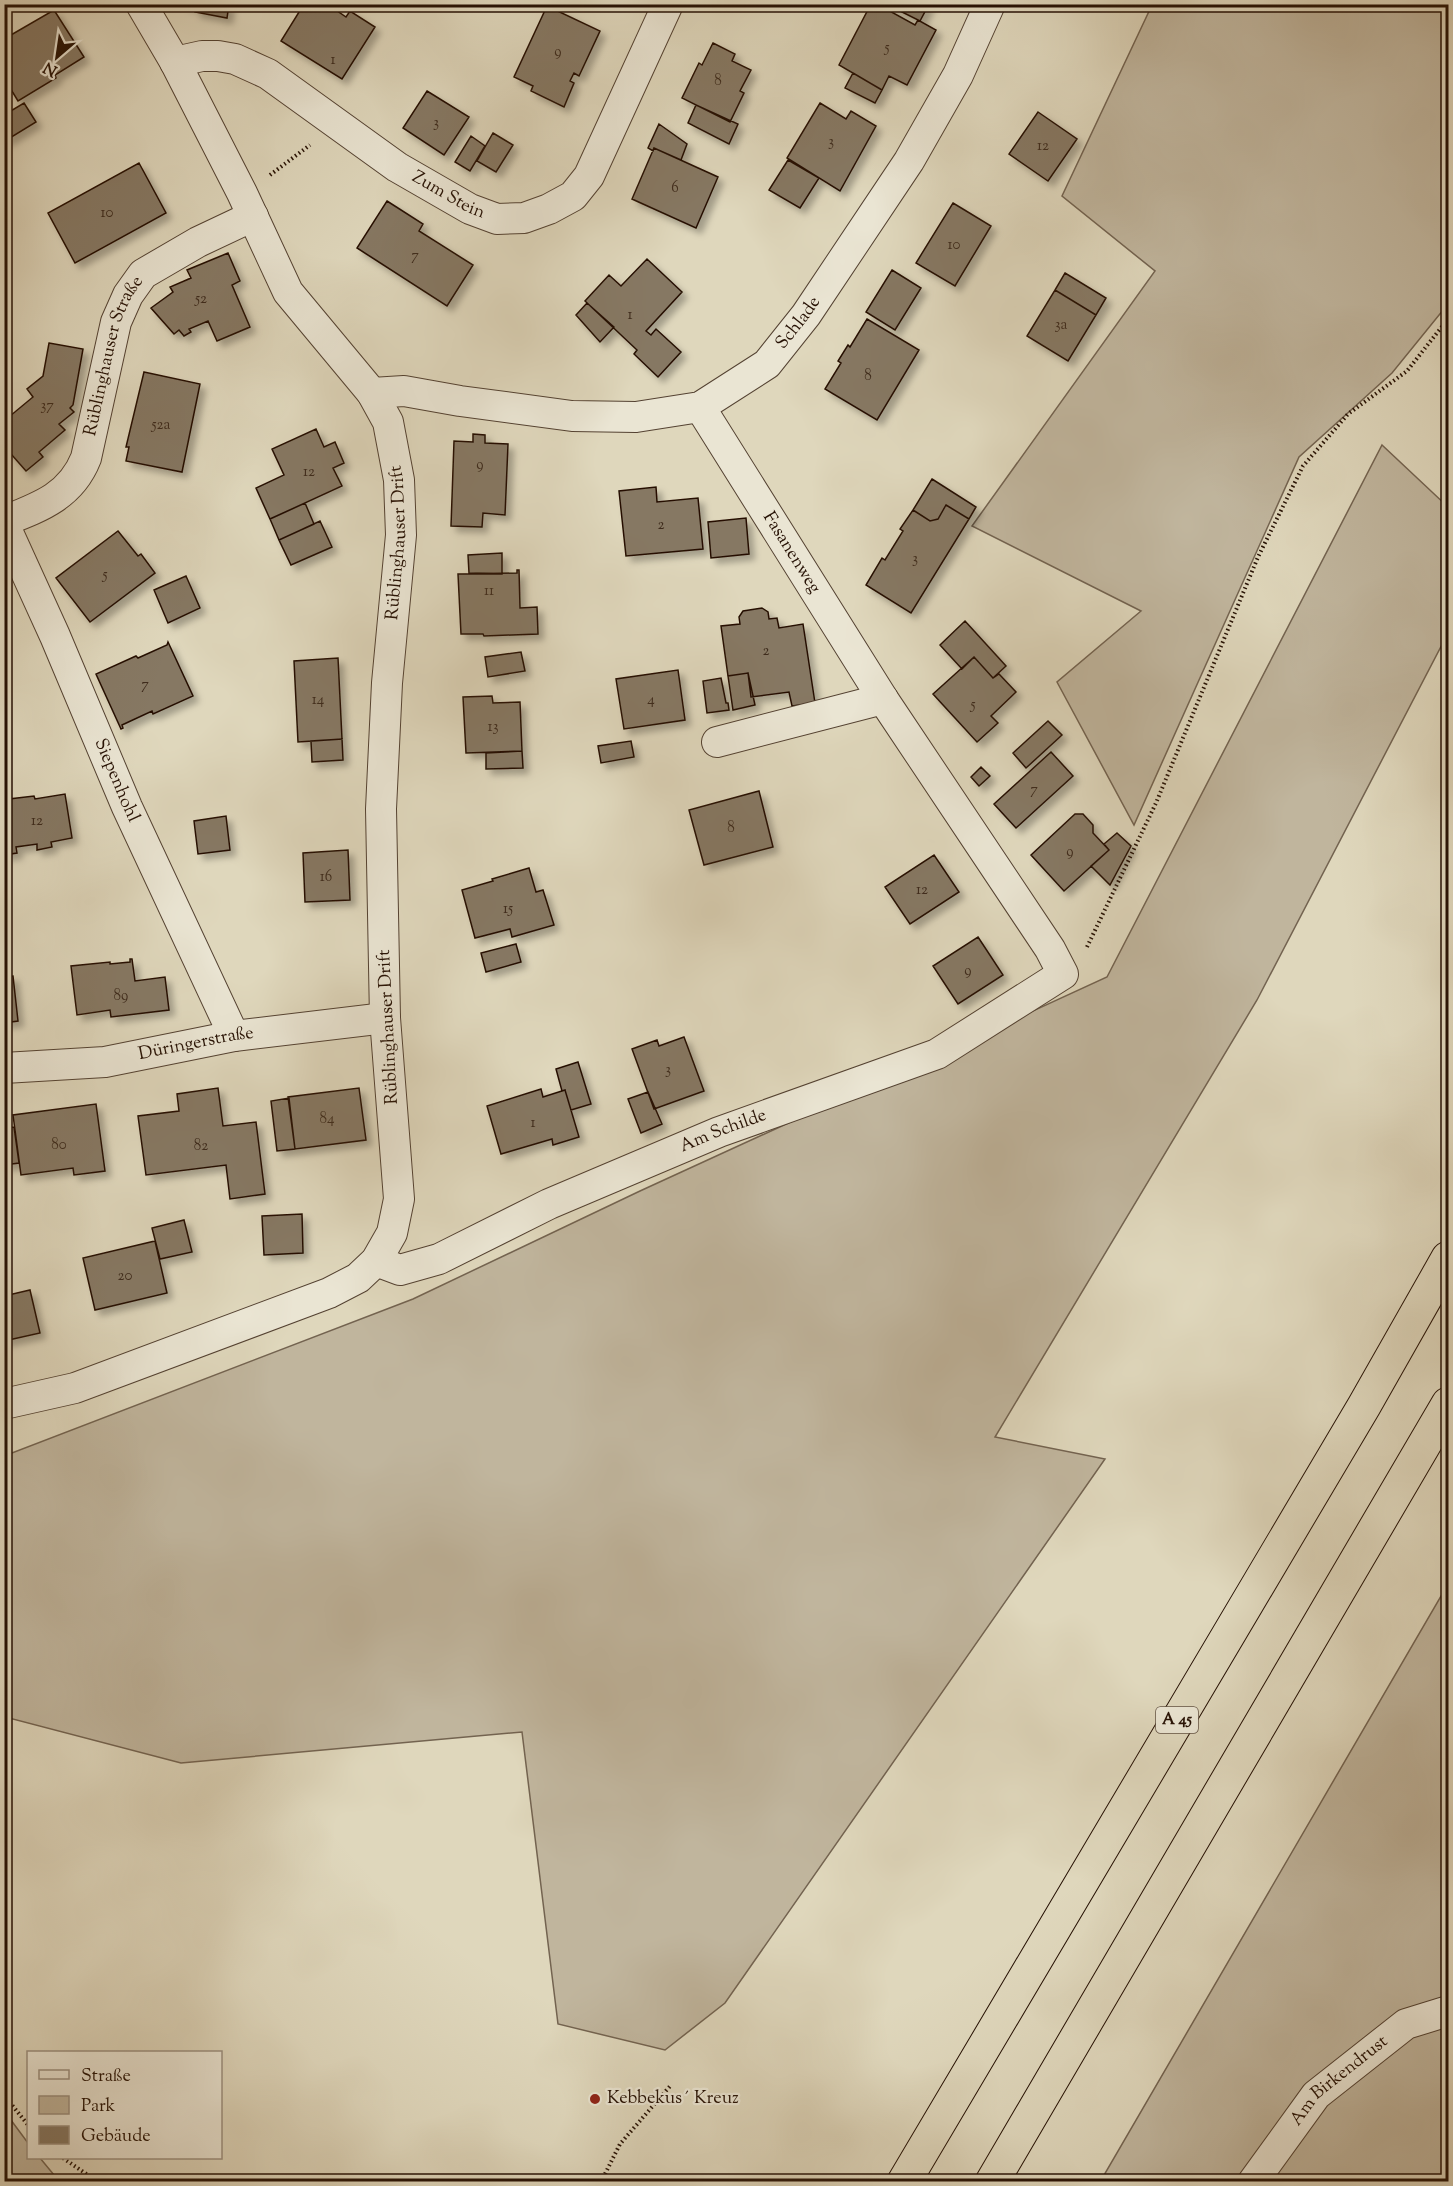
<svg xmlns="http://www.w3.org/2000/svg" width="1453" height="2186" font-family="'Sorts Mill Goudy',serif">
<defs>
<filter id="shadow"><feDropShadow dx="5.5" dy="5.5" stdDeviation="3" flood-color="#0004"/></filter>
</defs>
<rect width="100%" height="100%" fill="#dfd7bc"/>
<filter id="stains"><feTurbulence type="fractalNoise" baseFrequency=".00333" numOctaves="4"/><feColorMatrix values="0 0 0 0 .2 0 0 0 0 .09 0 0 0 0 .02 0 0 0 .5 -.17"/></filter>
<radialGradient id="worn" r=".72"><stop offset=".6" stop-color="#630" stop-opacity="0"/><stop offset="1" stop-color="#630" stop-opacity=".3"/></radialGradient>
<!-- green -->
<path fill="#c0b59d" stroke="#736350" stroke-width="1.5" d="M 1152,5 L 1448,5 L 1448,304 L 1392,373 L 1299,457 L 1134,825 L 1057,682 L 1141,611 L 972,526 L 1155,271 L 1062,196 Z
M 1382,445 L 1448,507 L 1448,633 L 1257,1000 L 995,1437 L 1105,1459 L 725,2003 L 665,2050 L 558,2024 L 522,1732 L 181,1763 L 5,1717 L 4,1456 L 413,1299 L 640,1191 L 1107,977 Z
M 1448,1584 L 1448,2000 L 1406,2016 L 1243,2181 L 1100,2182 Z
M 1448,2023 L 1448,2181 L 1265,2182 L 1325,2099 L 1412,2031 Z
M 5,2112 L 28,2143 L 28,2158 L 40,2158 L 59,2181 L 5,2181 Z"/>
<!-- building -->
<path fill="#867864" stroke="#261104" stroke-width="1.5" filter="url(#shadow)" d="M 182,4 L 229,4 L 227,18 L 195,12 L 196,7 Z
M 304,4 L 327,4 L 346,17 L 350,11 L 375,27 L 342,79 L 281,41 Z
M 871,4 L 877,4 L 915,25 L 918,20 L 936,30 L 907,85 L 889,76 L 882,90 L 839,65 Z
M 886,4 L 929,4 L 920,21 Z
M 547,6 L 600,31 L 579,76 L 574,73 L 570,81 L 574,83 L 564,107 L 531,91 L 533,86 L 514,77 Z
M 54,10 L 84,57 L 55,75 L 56,78 L 18,101 L 4,78 L 4,39 Z
M 713,43 L 735,54 L 732,61 L 751,70 L 740,91 L 744,93 L 730,122 L 682,98 L 699,63 L 702,65 Z
M 853,73 L 882,90 L 875,103 L 845,88 Z
M 427,91 L 469,117 L 444,155 L 403,128 Z
M 24,103 L 36,122 L 5,141 L 4,115 Z
M 820,103 L 846,119 L 851,111 L 876,126 L 840,191 L 787,158 Z
M 696,105 L 738,124 L 729,144 L 688,123 Z
M 1038,112 L 1077,139 L 1048,181 L 1009,154 Z
M 659,124 L 687,144 L 681,160 L 654,148 L 653,151 L 648,148 Z
M 493,133 L 513,145 L 496,172 L 477,161 Z
M 471,136 L 485,146 L 470,171 L 455,162 Z
M 654,148 L 718,177 L 696,228 L 632,199 Z
M 788,160 L 819,178 L 800,208 L 769,190 Z
M 139,163 L 166,213 L 75,263 L 48,213 Z
M 387,201 L 423,224 L 419,231 L 473,265 L 447,306 L 357,248 Z
M 953,203 L 991,226 L 955,286 L 916,263 Z
M 228,253 L 240,281 L 232,285 L 250,327 L 217,341 L 208,321 L 189,329 L 191,332 L 184,336 L 179,330 L 174,334 L 151,308 L 173,292 L 170,287 L 191,278 L 187,270 Z
M 647,259 L 682,292 L 646,331 L 651,335 L 656,329 L 681,352 L 658,377 L 634,354 L 637,350 L 585,301 L 609,275 L 621,286 Z
M 892,270 L 921,288 L 895,330 L 866,312 Z
M 1065,273 L 1106,298 L 1096,315 L 1055,290 Z
M 1055,290 L 1096,315 L 1068,361 L 1027,336 Z
M 587,303 L 614,327 L 600,342 L 576,315 Z
M 867,319 L 919,350 L 877,420 L 825,389 L 841,363 L 838,361 L 848,345 L 850,347 Z
M 49,343 L 83,349 L 73,405 L 70,408 L 74,412 L 59,424 L 65,430 L 39,452 L 43,457 L 26,471 L 4,446 L 4,421 L 33,397 L 27,389 L 43,376 Z
M 144,372 L 200,384 L 182,472 L 126,461 L 129,447 L 126,447 Z
M 316,429 L 324,447 L 335,442 L 344,463 L 333,468 L 342,486 L 270,519 L 256,488 L 284,475 L 272,449 Z
M 473,434 L 485,435 L 485,443 L 508,444 L 505,515 L 483,513 L 482,527 L 451,526 L 454,441 L 473,442 Z
M 932,479 L 976,507 L 969,519 L 946,505 L 938,519 L 930,521 L 913,510 Z
M 656,487 L 657,502 L 698,498 L 703,549 L 626,556 L 619,491 Z
M 305,503 L 314,524 L 279,540 L 270,519 Z
M 946,505 L 969,519 L 911,613 L 866,585 L 882,558 L 885,560 L 903,531 L 900,529 L 913,510 L 930,521 L 938,519 Z
M 746,518 L 749,554 L 711,558 L 708,522 Z
M 320,521 L 332,547 L 291,565 L 279,540 Z
M 118,531 L 138,556 L 141,554 L 155,573 L 90,622 L 56,578 Z
M 502,553 L 502,574 L 469,573 L 468,555 Z
M 517,570 L 519,570 L 520,608 L 537,607 L 538,634 L 484,636 L 483,634 L 461,634 L 458,574 L 517,573 Z
M 186,576 L 200,608 L 168,623 L 154,590 Z
M 762,608 L 768,612 L 769,619 L 777,618 L 779,628 L 803,624 L 815,703 L 792,706 L 789,692 L 751,697 L 748,673 L 728,676 L 721,626 L 740,624 L 739,617 L 743,611 Z
M 965,621 L 1006,666 L 993,678 L 974,657 L 962,669 L 940,645 Z
M 168,642 L 193,696 L 153,714 L 152,711 L 122,725 L 123,728 L 121,729 L 96,674 L 136,656 L 138,658 L 167,645 Z
M 521,652 L 525,671 L 488,677 L 485,657 Z
M 974,657 L 993,678 L 999,674 L 1016,692 L 991,716 L 998,723 L 977,742 L 933,694 Z
M 338,658 L 342,739 L 298,742 L 294,661 Z
M 678,670 L 685,720 L 624,729 L 616,679 Z
M 748,673 L 755,705 L 733,710 L 728,676 Z
M 721,678 L 726,703 L 728,703 L 729,710 L 707,713 L 703,681 Z
M 492,696 L 493,703 L 520,702 L 522,751 L 466,753 L 463,697 Z
M 1048,721 L 1062,735 L 1026,768 L 1013,753 Z
M 342,739 L 343,760 L 312,762 L 311,741 Z
M 631,741 L 634,757 L 601,763 L 598,746 Z
M 522,751 L 523,768 L 486,769 L 486,753 Z
M 1051,752 L 1073,776 L 1016,828 L 994,804 Z
M 981,767 L 990,776 L 979,786 L 971,777 Z
M 759,791 L 773,847 L 704,865 L 689,810 Z
M 65,794 L 72,838 L 51,842 L 52,847 L 37,850 L 37,844 L 16,847 L 17,853 L 4,855 L 4,804 L 9,803 L 9,799 L 34,796 L 35,799 Z
M 1075,814 L 1083,814 L 1093,825 L 1093,833 L 1109,850 L 1064,891 L 1031,855 Z
M 226,816 L 230,850 L 198,854 L 194,821 Z
M 1117,833 L 1131,846 L 1110,885 L 1091,866 L 1109,850 L 1104,844 Z
M 348,850 L 350,900 L 305,902 L 303,853 Z
M 934,855 L 959,892 L 910,924 L 885,887 Z
M 529,868 L 536,892 L 543,890 L 554,925 L 512,937 L 510,929 L 475,938 L 462,890 L 493,881 L 492,879 Z
M 978,937 L 1003,975 L 958,1004 L 933,966 Z
M 516,944 L 521,962 L 486,972 L 481,953 Z
M 130,959 L 132,959 L 135,981 L 165,977 L 169,1010 L 111,1017 L 110,1010 L 77,1015 L 71,966 L 110,962 L 110,964 L 130,962 Z
M 13,976 L 18,1021 L 4,1023 L 4,977 Z
M 684,1037 L 704,1091 L 654,1109 L 632,1049 L 657,1040 L 659,1046 Z
M 578,1062 L 591,1104 L 571,1110 L 565,1090 L 562,1091 L 556,1069 Z
M 218,1088 L 223,1126 L 256,1122 L 265,1194 L 230,1199 L 226,1165 L 146,1175 L 138,1116 L 179,1111 L 177,1094 Z
M 359,1088 L 366,1140 L 295,1149 L 288,1097 Z
M 541,1089 L 543,1097 L 565,1090 L 579,1137 L 553,1145 L 552,1139 L 501,1154 L 487,1106 Z
M 648,1092 L 662,1124 L 641,1133 L 628,1099 Z
M 289,1098 L 295,1149 L 277,1151 L 271,1101 Z
M 96,1104 L 105,1171 L 74,1175 L 73,1168 L 21,1175 L 13,1115 Z
M 14,1127 L 19,1163 L 4,1165 L 4,1128 Z
M 302,1214 L 303,1253 L 264,1255 L 262,1216 Z
M 184,1220 L 192,1252 L 160,1259 L 152,1228 Z
M 155,1241 L 167,1293 L 95,1310 L 83,1258 Z
M 30,1290 L 40,1333 L 4,1341 L 4,1296 Z"/>
<g fill="none" stroke-linecap="round" stroke-linejoin="round">
<defs>
<g id="minor">
<path id="s1" d="M 175,62 L 202,56 L 218,56 L 235,59 L 268,74 L 397,167 L 470,209 L 497,219 L 524,218 L 549,209 L 573,196 L 589,176 L 668,4"/>
<path id="s2" d="M 372,393 L 404,391 L 460,401 L 572,416 L 636,417 L 700,407 L 767,364 L 806,315 L 909,161 L 958,75 L 990,4"/>
<path id="s3" d="M 4,521 C 40,507 71,496 86,458 L 116,322 L 128,295 L 143,274 L 198,242 L 253,216"/>
<path id="s4" d="M 4,524 L 55,636 L 127,807 L 234,1036"/>
<path d="M 717,742 L 883,699"/>
<path id="s5" d="M 4,1068 L 105,1062 L 234,1036 L 385,1018"/>
<path id="s6" d="M 376,1261 L 400,1270 L 439,1259 L 549,1204 L 719,1132 L 937,1054 L 1063,974 L 1050,949 L 883,699 L 700,407"/>
<path id="s7" d="M 4,1404 L 75,1388 L 329,1293 L 358,1278 L 376,1261 L 392,1233 L 399,1199 L 385,1018 L 381,809 L 387,683 L 401,535 L 399,480 L 388,422 L 372,393 L 288,292 L 242,193 L 175,62 L 141,4"/>
<path id="s8" d="M 1253,2182 L 1316,2095 L 1406,2024 L 1448,2011"/>
</g>
<path id="motorway" d="M 904,2182 L 1364,1406 L 1448,1258
M 992,2182 L 1448,1404"/>
</defs>
<!-- minor casing -->
<use href="#minor" stroke="#544232" stroke-width="32"/>
<!-- motorway casing -->
<use href="#motorway" stroke="#261104" stroke-width="35"/>
<!-- path -->
<path stroke="#261104" stroke-width="4" stroke-dasharray="1.5 3" stroke-linecap="butt" d="M 270,175 L 310,145
M 1087,947 L 1156,803 L 1258,557 L 1303,466 L 1348,414 L 1407,371 L 1448,319
M 4,2095 L 28,2125
M 63,2158 L 98,2182
M 601,2182 L 620,2144 L 671,2085"/>
<!-- minor -->
<use href="#minor" stroke="#eae5d3" stroke-width="30"/>
<!-- motorway -->
<use href="#motorway" stroke="#dfd7bc" stroke-width="33"/>
</g>
<!-- markers -->
<circle fill="#8f2418" stroke="#eae5d3" stroke-width="2" cx="595" cy="2099" r="6"/>
<g text-anchor="middle" dominant-baseline="central" stroke-width="4.5" stroke-linejoin="round" paint-order="stroke">
<!-- number labels -->
<g font-size="15" fill="#3e2b1c">
<text x="887" y="48">5</text>
<text x="558" y="52">9</text>
<text x="333" y="60">1</text>
<text x="718" y="81">8</text>
<text x="436" y="123">3</text>
<text x="831" y="142">3</text>
<text x="1043" y="146">12</text>
<text x="675" y="188">6</text>
<text x="107" y="213">10</text>
<text x="954" y="245">10</text>
<text x="415" y="256">7</text>
<text x="201" y="299">52</text>
<text x="630" y="315">1</text>
<text x="1061" y="325">3a</text>
<text x="868" y="376">8</text>
<text x="47" y="406">37</text>
<text x="161" y="425">52a</text>
<text x="480" y="465">9</text>
<text x="309" y="472">12</text>
<text x="661" y="525">2</text>
<text x="915" y="559">3</text>
<text x="105" y="575">5</text>
<text x="489" y="591">11</text>
<text x="766" y="651">2</text>
<text x="145" y="685">7</text>
<text x="318" y="700">14</text>
<text x="651" y="700">4</text>
<text x="973" y="705">5</text>
<text x="493" y="727">13</text>
<text x="1034" y="790">7</text>
<text x="37" y="821">12</text>
<text x="731" y="828">8</text>
<text x="1070" y="852">9</text>
<text x="326" y="877">16</text>
<text x="922" y="890">12</text>
<text x="508" y="909">15</text>
<text x="968" y="971">9</text>
<text x="121" y="996">89</text>
<text x="668" y="1070">3</text>
<text x="327" y="1119">84</text>
<text x="533" y="1123">1</text>
<text x="59" y="1145">80</text>
<text x="201" y="1146">82</text>
<text x="125" y="1276">20</text>
</g>
<!-- shield labels -->
<rect fill="#eae5d3" stroke="#615142" stroke-width="1.5" x="1156" y="1707" width="42" height="26" rx="4.5"/>
<g font-size="16" font-weight="bold" fill="#261104">
<text x="1177" y="1720">A 45</text>
</g>
<!-- street labels -->
<g font-size="18" fill="#261104" stroke="#eae5d3">
<text stroke="none"><textPath href="#s1" startOffset="315">Zum Stein</textPath></text>
<text stroke="none"><textPath href="#s2" startOffset="462">Schlade</textPath></text>
<text stroke="none"><textPath href="#s3" startOffset="213">Rüblinghauser Straße</textPath></text>
<text stroke="none"><textPath href="#s7" startOffset="1126">Rüblinghauser Drift</textPath></text>
<text transform="translate(791 553) rotate(58)">Fasanenweg</text>
<text stroke="none"><textPath href="#s4" startOffset="280">Siepenhohl</textPath></text>
<text transform="translate(389 1027) rotate(-93)">Rüblinghauser Drift</text>
<text stroke="none"><textPath href="#s5" startOffset="194">Düringerstraße</textPath></text>
<text stroke="none"><textPath href="#s6" startOffset="378">Am Schilde</textPath></text>
<text stroke="none"><textPath href="#s8" startOffset="134">Am Birkendrust</textPath></text>
</g>
<!-- poi labels -->
<g font-size="18" fill="#261104" stroke="#eae5d3" text-anchor="start">
<text x="607" y="2099">Kebbekus´ Kreuz</text>
</g>
</g>
<!-- margin -->
<rect width="1453" height="2186" fill="none" stroke="#dfd7bc" stroke-width="24"/>
<rect x="6" y="6" width="1441" height="2174" fill="none" stroke="#261104" stroke-width="3"/>
<rect x="12" y="12" width="1429" height="2162" fill="none" stroke="#261104" stroke-width="1.5"/>
<!-- legend -->
<rect x="27" y="2051" width="195" height="108" fill="#eae5d3" stroke="#9c9080" stroke-width="1.5"/>
<rect x="39" y="2070" width="30" height="9" fill="#eae5d3" stroke="#9c9080" stroke-width="1.5"/>
<text x="81" y="2081" font-size="18" fill="#261104">Straße</text>
<rect x="39" y="2096" width="30" height="18" fill="#c0b59d" stroke="#9c9080" stroke-width="1.5"/>
<text x="81" y="2111" font-size="18" fill="#261104">Park</text>
<rect x="39" y="2126" width="30" height="18" fill="#867864" stroke="#9c9080" stroke-width="1.5"/>
<text x="81" y="2141" font-size="18" fill="#261104">Gebäude</text>
<!-- north arrow -->
<g transform="translate(57 57) rotate(209)" stroke="#eae5d3" stroke-width="4.5" paint-order="stroke">
<path d="M0-4.5L10 22L0 15L-10 22Z" fill="#261104"/>
<text y="-9" font-size="16" font-weight="bold" text-anchor="middle" fill="#261104">N</text>
</g>
<rect width="100%" height="100%" filter="url(#stains)"/>
<rect width="100%" height="100%" fill="url(#worn)"/>
</svg>
